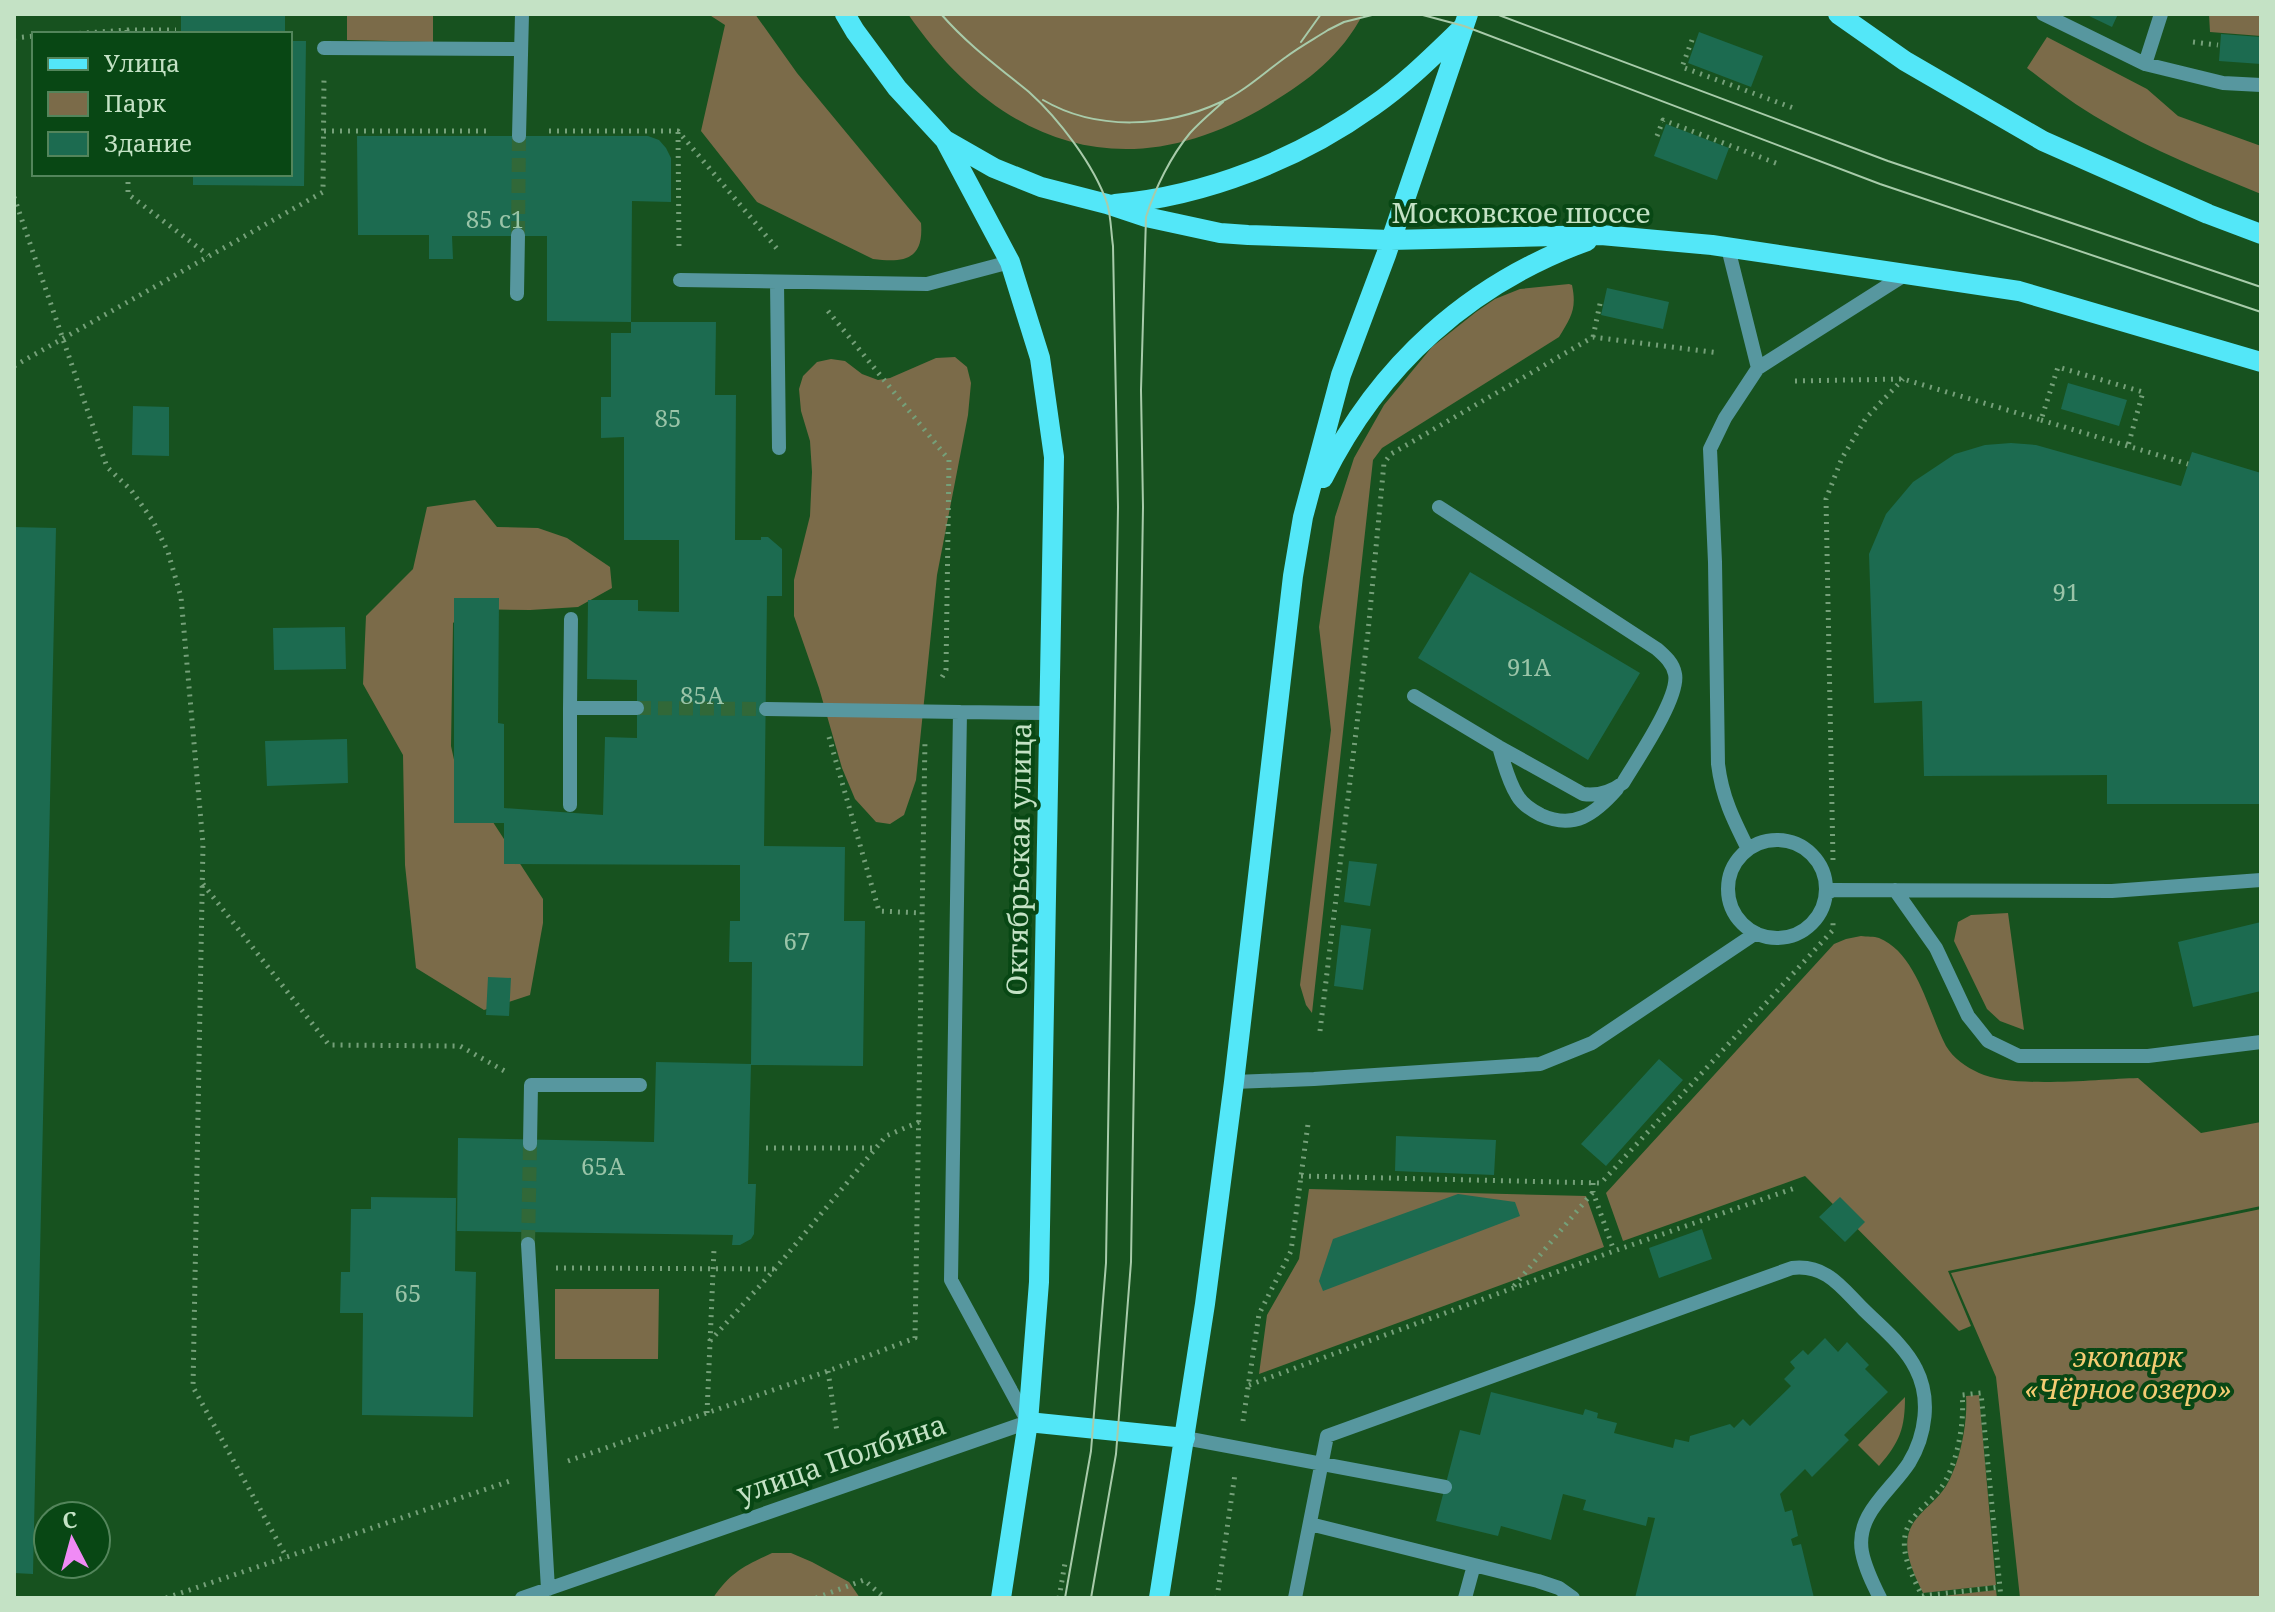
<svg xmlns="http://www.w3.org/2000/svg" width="2275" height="1612" font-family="'Noto Serif',serif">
<rect width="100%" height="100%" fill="#17521f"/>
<!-- green -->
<path fill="#7b6b49" d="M 347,14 L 433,14 L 433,42 L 347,40 Z
M 708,14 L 755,14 L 797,73 L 921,223 C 924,260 904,263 873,259 L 757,202 L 701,131 L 725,25 Z
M 908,14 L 1363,14 C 1341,56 1308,81 1268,105 C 1126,191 999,146 908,14 Z
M 2209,14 L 2261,14 L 2261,36 L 2210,32 Z
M 2047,37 L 2147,89 L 2178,116 L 2261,146 L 2261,194 C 2208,172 2153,151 2103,121 C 2076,106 2052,87 2027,68 Z
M 1569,284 L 1572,285 C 1577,309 1571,317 1559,337 L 1382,448 L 1373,460 L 1312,1013 L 1306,1005 L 1300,985 L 1331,730 L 1319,627 L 1335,517 L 1354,458 L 1384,405 L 1432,347 L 1476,312 L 1495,299 L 1520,289 Z
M 955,357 L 967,367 L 971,383 L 968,415 L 937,575 L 916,780 L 904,815 L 890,824 L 876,822 L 855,799 L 842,768 L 819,688 L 794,616 L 794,580 L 810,516 L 812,472 L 810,441 L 801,411 L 799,389 L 803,376 L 817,362 L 831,359 L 845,361 L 862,374 L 878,380 L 890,378 L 936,358 Z
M 475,500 L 497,527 L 538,528 L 567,538 L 610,567 L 612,588 L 578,607 L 530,610 L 469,609 L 453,623 L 451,746 L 462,796 L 489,816 L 543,899 L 543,923 L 530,995 L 484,1010 L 416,968 L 405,865 L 403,755 L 363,684 L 366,616 L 413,569 L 427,507 Z
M 2008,913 L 2024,1030 L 2000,1021 L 1987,1009 L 1954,941 L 1958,922 L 1971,915 Z
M 1861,936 C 1867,937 1874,936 1879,938 C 1917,953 1929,1014 1946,1046 C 1953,1058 1966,1067 1979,1073 C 2012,1089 2099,1079 2138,1078 L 2201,1133 L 2261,1122 L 2261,1206 L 1948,1271 L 1971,1326 L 1959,1331 L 1805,1176 L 1623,1241 L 1606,1193 L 1834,944 L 1846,939 Z
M 1309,1189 L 1586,1196 L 1604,1247 L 1259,1374 L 1267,1315 L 1299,1259 Z
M 2261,1209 L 2261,1598 L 2020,1598 L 1996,1377 L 1951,1273 Z
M 555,1289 L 659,1289 L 658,1359 L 555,1359 Z
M 1979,1395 L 1996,1585 L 1923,1593 C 1912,1570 1897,1541 1917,1518 C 1926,1507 1939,1498 1946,1486 C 1960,1463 1968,1422 1966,1396 Z
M 1905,1397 C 1905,1428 1900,1442 1879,1466 L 1858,1445 Z
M 772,1553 L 791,1553 L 812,1562 L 849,1582 L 860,1598 L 713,1598 C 732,1571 743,1567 772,1553 Z
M 1996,1590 L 1997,1598 L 1925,1598 Z"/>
<!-- building -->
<path fill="#1c6b50" d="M 181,14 L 285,14 L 285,34 L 181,34 Z
M 2085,14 L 2118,14 L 2112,27 Z
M 1699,32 L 1763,56 L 1751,87 L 1688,63 Z
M 2221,34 L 2261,37 L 2261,64 L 2219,61 Z
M 290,41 L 306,41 L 304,186 L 193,185 L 193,174 L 290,174 Z
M 1666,124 L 1729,148 L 1717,180 L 1654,156 Z
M 357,136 L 648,136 L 659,140 L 666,148 L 671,158 L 671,202 L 632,201 L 631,322 L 716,322 L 715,395 L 736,395 L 735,540 L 761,540 L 761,537 L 768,537 L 782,549 L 782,596 L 767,596 L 764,846 L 845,847 L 844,921 L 865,921 L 863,1066 L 751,1065 L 752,962 L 729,962 L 730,921 L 740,921 L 740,865 L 504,864 L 504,823 L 454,823 L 454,598 L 499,598 L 498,723 L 504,724 L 504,808 L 603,815 L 605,737 L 637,738 L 637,680 L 587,679 L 588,600 L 638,600 L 638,611 L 679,612 L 679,540 L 624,540 L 624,437 L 601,438 L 601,397 L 611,397 L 611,333 L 631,333 L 631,322 L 547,321 L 547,236 L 452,236 L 453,259 L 429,259 L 429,235 L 358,235 Z
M 1607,288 L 1669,302 L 1663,329 L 1601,315 Z
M 2068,383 L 2127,400 L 2119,426 L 2061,409 Z
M 133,406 L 169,407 L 169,456 L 132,455 Z
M 2011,443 L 2036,445 L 2181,486 L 2192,452 L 2261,473 L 2261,804 L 2107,804 L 2107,775 L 1924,776 L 1922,701 L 1874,703 L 1869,554 L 1886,514 L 1913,482 L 1955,454 L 1985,445 Z
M 14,527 L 56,528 L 33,1574 L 14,1573 Z
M 1470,572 L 1640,673 L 1588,760 L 1418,658 Z
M 345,627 L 346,669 L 274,670 L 273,628 Z
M 347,739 L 348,783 L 267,786 L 265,741 Z
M 1349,861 L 1377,864 L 1370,906 L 1344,902 Z
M 2261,922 L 2261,991 L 2193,1007 L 2178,942 Z
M 1341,925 L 1371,929 L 1363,990 L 1334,986 Z
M 488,977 L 511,978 L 509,1016 L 486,1015 Z
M 1659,1059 L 1683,1080 L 1606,1166 L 1581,1144 Z
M 656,1062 L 751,1064 L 748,1184 L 756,1184 L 754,1234 L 751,1239 L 740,1245 L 732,1245 L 733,1235 L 457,1231 L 458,1138 L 654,1142 Z
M 1396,1136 L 1496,1140 L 1494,1175 L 1395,1171 Z
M 1458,1194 L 1515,1202 L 1520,1216 L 1323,1291 L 1319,1281 L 1333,1239 Z
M 371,1197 L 456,1198 L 455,1271 L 476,1272 L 473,1417 L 362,1415 L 363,1313 L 340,1313 L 341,1272 L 350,1272 L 351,1209 L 371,1209 Z
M 1840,1197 L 1865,1222 L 1845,1242 L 1819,1217 Z
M 1702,1229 L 1712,1259 L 1659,1278 L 1649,1248 Z
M 1825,1338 L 1838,1352 L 1847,1342 L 1869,1365 L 1865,1369 L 1888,1392 L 1844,1435 L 1849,1440 L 1812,1477 L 1805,1469 L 1780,1494 L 1785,1512 L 1792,1510 L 1798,1536 L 1791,1539 L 1793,1546 L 1801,1544 L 1814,1598 L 1635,1598 L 1655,1518 L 1648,1517 L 1646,1526 L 1583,1510 L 1586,1500 L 1563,1494 L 1551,1540 L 1501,1526 L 1498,1536 L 1436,1521 L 1460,1430 L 1480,1435 L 1491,1392 L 1583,1415 L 1585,1409 L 1598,1413 L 1597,1418 L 1617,1423 L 1614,1433 L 1673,1448 L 1675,1439 L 1689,1442 L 1690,1436 L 1730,1424 L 1734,1428 L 1743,1419 L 1750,1426 L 1791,1386 L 1784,1379 L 1795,1368 L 1790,1362 L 1803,1350 L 1808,1355 Z"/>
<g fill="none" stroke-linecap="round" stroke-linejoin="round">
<!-- minor-tunnel -->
<path stroke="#316838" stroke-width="14" stroke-dasharray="14 7" stroke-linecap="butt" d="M 518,235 L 519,136
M 637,708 L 766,709
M 528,1244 L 530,1144"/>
<!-- path -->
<path stroke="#75a079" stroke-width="5" stroke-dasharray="2 6" stroke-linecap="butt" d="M 127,30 L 176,30
M 71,34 L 127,30 L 127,34
M 14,38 L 34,36
M 1692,40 L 1682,67 L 1796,109
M 2193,42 L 2218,45
M 324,131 L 491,131
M 549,131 L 678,131 L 779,251
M 678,132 L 679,250
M 1657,136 L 1663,120 L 1781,165
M 128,174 L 128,194 L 208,255
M 14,197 L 107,467 L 131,490 L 153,521 L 168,552 L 181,597 L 203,844 L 193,1387 L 287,1558
M 828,311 L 949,460 L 946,670 L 940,681
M 1593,337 L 1601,299
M 14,366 L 323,192 L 324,77
M 1795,381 L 1903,379 L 2041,420 L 2058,367 L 2143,392 L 2128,446
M 2041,420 L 2188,464
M 829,737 L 879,911 L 922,913
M 1833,860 L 1826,499 L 1842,458 L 1866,418 L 1903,379
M 203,884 L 329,1045 L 460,1046 L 508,1073
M 1320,1031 L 1368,632 L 1384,463 L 1391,454 L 1593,337 L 1719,353
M 766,1148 L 875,1148
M 1301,1176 L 1601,1183 L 1833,930 L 1833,922
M 1593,1183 L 1593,1192 L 1614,1251
M 556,1268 L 774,1269
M 1514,1286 L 1593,1192
M 710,1341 L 775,1269 L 886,1136 L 919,1122
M 828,1371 L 837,1432
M 1249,1385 L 1614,1251 L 1795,1188
M 707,1413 L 714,1249
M 1243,1421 L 1259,1314 L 1291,1251 L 1308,1124
M 568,1461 L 828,1371 L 915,1338 L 925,740
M 1922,1596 L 2000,1587
M 166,1598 L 513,1480
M 816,1598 L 864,1580 L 885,1598
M 1059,1598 L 1065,1563
M 1217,1598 L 1235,1474
M 1923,1598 C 1911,1573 1893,1542 1914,1517 C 1922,1507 1932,1499 1940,1489 C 1957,1467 1965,1422 1962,1395 L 1981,1393 L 2001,1598"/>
<!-- minor -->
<path stroke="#57979f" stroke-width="14" d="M 2043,14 L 2145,64 L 2223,83 L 2261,85
M 324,48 L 521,49
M 2145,64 L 2161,14
M 519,136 L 522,14
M 1728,248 L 1758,368
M 680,280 L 927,284 L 1010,262
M 777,282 L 779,448
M 517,294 L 518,235
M 1414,696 L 1499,747 L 1583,794 C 1599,796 1611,792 1623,783 C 1636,761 1680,697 1675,674 C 1673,663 1665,656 1657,649 L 1439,507
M 570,708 L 571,619
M 766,709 L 960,712
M 1499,747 C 1504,763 1508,781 1517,795 C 1522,804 1531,810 1541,815 C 1574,830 1595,814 1617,789
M 570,805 L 570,708 L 637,708
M1728 889a49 49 0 1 1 98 0a49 49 0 1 1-98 0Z
M 1748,849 C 1733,819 1722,797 1718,764 L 1715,562 L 1710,449 L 1725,418 L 1758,368 L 1906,274
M 1895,890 L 1936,948 L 1968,1016 L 1988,1041 L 2019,1056 L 2148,1056 L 2261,1042
M 1826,894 L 1833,890 L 2112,891 L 2261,880
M 1234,1082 L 1314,1079 L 1540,1064 L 1592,1043 L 1756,933
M 530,1144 L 531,1085 L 640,1085
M 528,1244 L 548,1589
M 1185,1438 L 1445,1487
M 1310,1524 L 1538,1581 L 1559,1588 L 1573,1598
M 522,1598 L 1028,1422 L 951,1280 L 960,712 L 1048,713
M 1295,1598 L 1327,1436 L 1792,1268 C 1826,1264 1841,1287 1863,1309 C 1881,1327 1905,1346 1916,1369 C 1931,1398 1926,1435 1909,1463 C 1891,1491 1855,1514 1862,1552 C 1865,1568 1873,1584 1880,1598
M 1465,1598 L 1474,1565"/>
<!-- major -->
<path stroke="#53e7f8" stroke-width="20" d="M 845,14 L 855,31 L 897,88 L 945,140 L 994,168 L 1041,187 L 1107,204 L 1146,217 L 1220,233 L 1248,235 L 1390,240 L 1601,235 L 1712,245 L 2019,291 L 2261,362
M 1838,14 L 1905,61 L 2043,141 L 2208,214 L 2261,234
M 945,140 L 1010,262 L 1040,358 L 1054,457 L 1039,1282 L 1028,1422 L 1001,1598
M 1115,204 C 1206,196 1299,159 1373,106 C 1405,84 1433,56 1461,29
M 1323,478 C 1379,365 1469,284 1587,241
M 1028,1422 L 1185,1438
M 1159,1598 L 1205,1304 L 1234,1082 L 1293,576 L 1303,517 L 1341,375 L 1386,255 L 1468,14"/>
<!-- tram -->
<path stroke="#a8cbaa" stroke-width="2" d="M 941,14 C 968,45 997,66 1029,92 C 1059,119 1094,165 1107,203 C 1111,216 1111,232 1113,246 L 1118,507 L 1106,1263 L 1091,1451 L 1065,1598
M 1419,14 L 1464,26 L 1880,184 L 2261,312
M 1496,14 L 1888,161 L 2261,287
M 1301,42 L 1321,14
M 1043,100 C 1096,131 1165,128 1221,102 C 1245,91 1265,72 1286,57 C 1299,47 1314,39 1328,30 L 1344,22 L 1376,14
M 1091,1598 L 1116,1454 L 1131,1262 L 1143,507 L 1141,390 L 1146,217 C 1155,188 1171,156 1190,133 C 1200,122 1212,112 1223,102"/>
</g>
<g text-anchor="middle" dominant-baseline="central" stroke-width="8" stroke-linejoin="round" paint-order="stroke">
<!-- number labels -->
<g font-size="24" fill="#9ac4a8">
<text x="495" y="218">85 с1</text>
<text x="668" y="417">85</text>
<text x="2066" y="591">91</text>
<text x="1529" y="666">91А</text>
<text x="702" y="694">85А</text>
<text x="797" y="940">67</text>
<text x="603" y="1165">65А</text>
<text x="408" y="1292">65</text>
</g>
<!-- street labels -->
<g font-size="28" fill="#c4e2c5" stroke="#084714">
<text x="1521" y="212">Московское шоссе</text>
<text transform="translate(1018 859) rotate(-89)">Октябрьская улица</text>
<text transform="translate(841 1458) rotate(-19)">улица Полбина</text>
</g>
<!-- park labels -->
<g font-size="28" font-style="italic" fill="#f4cc73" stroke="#084714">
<text x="2128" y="1356">экопарк<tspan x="2128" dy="32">«Чёрное озеро»</tspan></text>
</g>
</g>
<!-- border -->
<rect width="2275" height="1612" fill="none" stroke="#c4e2c5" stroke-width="32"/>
<!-- legend -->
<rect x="32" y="32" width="260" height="144" fill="#084714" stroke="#53855b" stroke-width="2"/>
<rect x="48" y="58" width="40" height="12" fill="#53e7f8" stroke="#53855b" stroke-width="2"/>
<text x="104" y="72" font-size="24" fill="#c4e2c5">Улица</text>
<rect x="48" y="92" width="40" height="24" fill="#7b6b49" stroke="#53855b" stroke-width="2"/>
<text x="104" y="112" font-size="24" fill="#c4e2c5">Парк</text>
<rect x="48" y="132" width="40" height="24" fill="#1c6b50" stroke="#53855b" stroke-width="2"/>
<text x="104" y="152" font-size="24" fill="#c4e2c5">Здание</text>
<!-- north arrow -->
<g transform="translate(72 1540) rotate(354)"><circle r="38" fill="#084714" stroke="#53855b" stroke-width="2"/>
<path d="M0-6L14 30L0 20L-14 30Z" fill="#f08bf5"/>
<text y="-12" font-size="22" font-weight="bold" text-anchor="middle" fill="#c4e2c5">С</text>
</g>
</svg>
